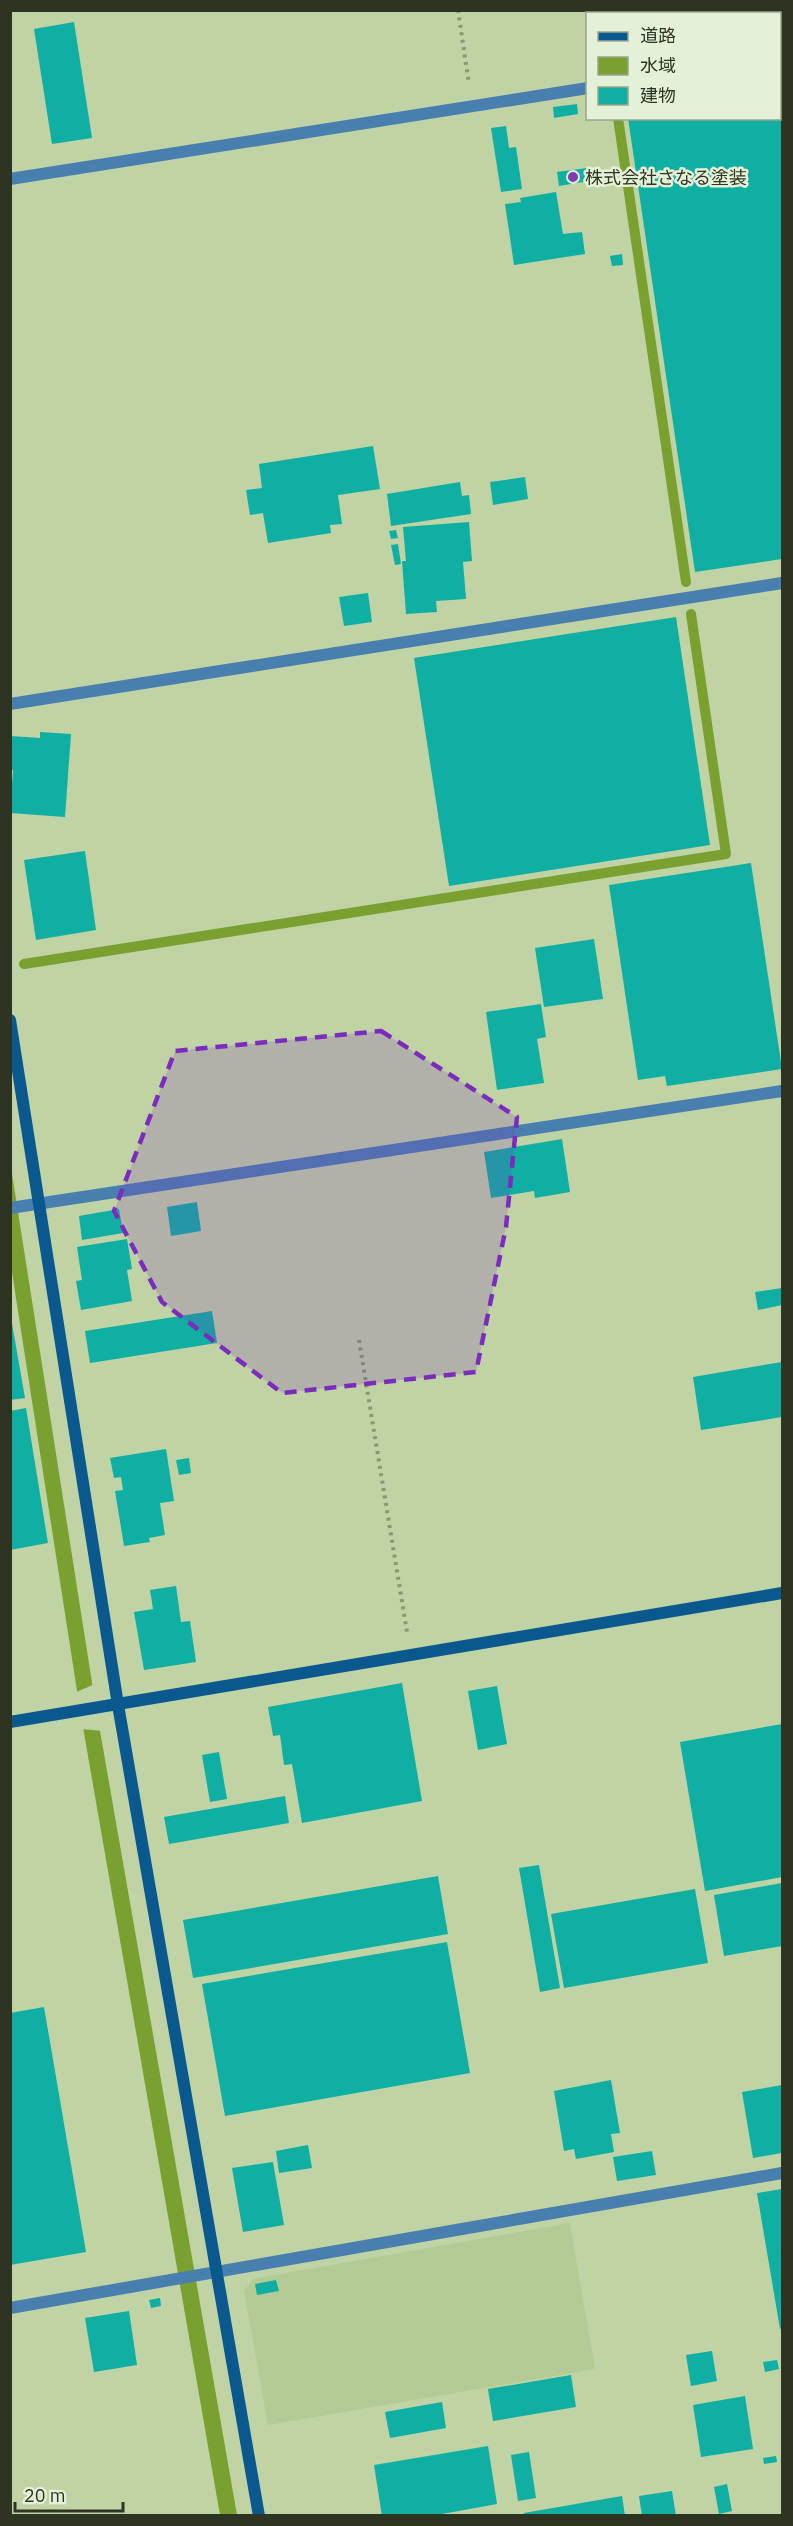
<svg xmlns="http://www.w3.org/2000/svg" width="793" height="2526" font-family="'IBM Plex Sans','Noto Sans JP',sans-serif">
<rect width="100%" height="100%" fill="#bfd3a4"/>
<!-- built -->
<path fill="#b5cb95" d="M 570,2223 L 595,2369 L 268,2425 L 244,2291 L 253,2279 Z"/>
<!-- water -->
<path fill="#7aa02f" d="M 10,1161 L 96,1708 L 237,2515 L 220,2515 L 80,1710 L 11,1266 Z"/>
<!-- pier -->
<path fill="#bfd3a4" d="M 95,1684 L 103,1731 L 80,1729 L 74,1693 Z"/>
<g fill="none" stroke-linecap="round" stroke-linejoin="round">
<!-- stream -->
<path stroke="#7aa02f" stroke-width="10" d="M 602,10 L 602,14
M 618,118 L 686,582
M 24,964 L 726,854 L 691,614"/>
</g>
<!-- building -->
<path fill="#0fafa3" d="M 74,22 L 92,138 L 52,144 L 34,29 Z
M 782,72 L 782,559 L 695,572 L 628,118 L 780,118 L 780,73 Z
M 577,104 L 578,114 L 554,118 L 553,107 Z
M 506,126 L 509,148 L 516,147 L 522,189 L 501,192 L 491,128 Z
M 587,168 L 589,181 L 559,186 L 557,172 Z
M 556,192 L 563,234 L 582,232 L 585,254 L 514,265 L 505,204 L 521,202 L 520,198 Z
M 622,254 L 623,265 L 612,266 L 610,256 Z
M 373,446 L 380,489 L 338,495 L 342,524 L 330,525 L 331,533 L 268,543 L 263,513 L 250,515 L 246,490 L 262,488 L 259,464 Z
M 525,477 L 528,499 L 493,505 L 490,482 Z
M 460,482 L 462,496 L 469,495 L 471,514 L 391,526 L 387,494 Z
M 469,522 L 472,561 L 463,562 L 466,599 L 436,601 L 437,612 L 406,614 L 402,561 L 406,561 L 403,527 Z
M 396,530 L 398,538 L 391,539 L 389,531 Z
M 398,544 L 401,564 L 395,565 L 391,545 Z
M 368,593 L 372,622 L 344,626 L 339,597 Z
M 676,617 L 710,845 L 449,886 L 414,658 Z
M 40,732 L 71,734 L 65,817 L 10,813 L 13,770 L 10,769 L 10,736 L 40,738 Z
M 85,851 L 96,930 L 36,940 L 24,860 Z
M 751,863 L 782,1069 L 667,1086 L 665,1076 L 638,1080 L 609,885 Z
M 594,939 L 603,999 L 544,1007 L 535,948 Z
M 541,1004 L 546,1037 L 537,1039 L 544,1083 L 497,1090 L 486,1012 Z
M 562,1139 L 570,1192 L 535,1198 L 534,1191 L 491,1198 L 484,1152 Z
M 197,1202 L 201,1231 L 171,1236 L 167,1207 Z
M 119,1209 L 123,1233 L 82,1240 L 79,1216 Z
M 127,1239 L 132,1269 L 127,1270 L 132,1301 L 81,1310 L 76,1281 L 82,1280 L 77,1247 Z
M 782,1288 L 782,1305 L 758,1310 L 755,1292 Z
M 212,1311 L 217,1343 L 90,1363 L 85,1331 Z
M 10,1312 L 25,1398 L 10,1400 Z
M 782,1362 L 782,1417 L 701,1430 L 693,1377 Z
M 26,1408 L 48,1543 L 10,1550 L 10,1411 Z
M 166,1449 L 174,1501 L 160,1503 L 165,1535 L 149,1538 L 150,1542 L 124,1546 L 115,1491 L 123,1490 L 121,1477 L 114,1478 L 110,1458 Z
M 189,1458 L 191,1473 L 179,1475 L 176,1460 Z
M 176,1586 L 181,1622 L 190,1621 L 196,1662 L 144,1670 L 134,1612 L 153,1609 L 150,1590 Z
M 402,1683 L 422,1801 L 302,1823 L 292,1764 L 284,1765 L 280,1735 L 273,1736 L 268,1707 Z
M 497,1686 L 507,1744 L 478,1750 L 468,1691 Z
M 782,1724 L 782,1877 L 705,1891 L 680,1742 Z
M 219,1752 L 227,1799 L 210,1802 L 202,1755 Z
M 285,1796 L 289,1823 L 169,1844 L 164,1817 Z
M 539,1865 L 560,1988 L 540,1992 L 519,1868 Z
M 438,1876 L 448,1934 L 193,1978 L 183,1920 Z
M 782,1883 L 782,1946 L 724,1956 L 714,1895 Z
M 695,1889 L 708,1963 L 564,1988 L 551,1914 Z
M 447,1942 L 470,2073 L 225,2116 L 202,1984 Z
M 44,2007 L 86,2252 L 10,2265 L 10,2013 Z
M 611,2080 L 620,2133 L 611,2134 L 614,2152 L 576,2159 L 574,2149 L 564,2151 L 554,2091 Z
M 782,2085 L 782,2153 L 753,2158 L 742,2092 Z
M 308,2145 L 312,2168 L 279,2173 L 276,2151 Z
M 652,2151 L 656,2175 L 617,2181 L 613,2157 Z
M 273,2162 L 284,2225 L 243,2232 L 232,2168 Z
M 782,2189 L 782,2328 L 780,2329 L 757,2193 Z
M 276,2280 L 279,2291 L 257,2295 L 255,2284 Z
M 160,2298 L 161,2306 L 151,2308 L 149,2300 Z
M 129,2311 L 137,2365 L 94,2372 L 85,2318 Z
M 712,2351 L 717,2381 L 691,2386 L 686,2355 Z
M 777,2360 L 779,2369 L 765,2372 L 763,2362 Z
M 571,2375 L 576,2407 L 493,2421 L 488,2389 Z
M 745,2396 L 753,2449 L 701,2457 L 693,2405 Z
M 442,2402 L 446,2428 L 390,2438 L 385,2412 Z
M 488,2446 L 497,2504 L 431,2516 L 382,2516 L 374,2465 Z
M 529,2452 L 536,2498 L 518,2501 L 511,2455 Z
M 776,2456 L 777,2462 L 764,2464 L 763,2458 Z
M 727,2484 L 732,2511 L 719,2514 L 714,2487 Z
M 672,2491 L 676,2516 L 642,2516 L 639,2496 Z
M 622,2496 L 625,2516 L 524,2516 L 524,2513 Z"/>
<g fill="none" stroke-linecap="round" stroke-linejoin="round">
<!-- path -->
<path stroke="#889873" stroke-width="4" stroke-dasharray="3 4.5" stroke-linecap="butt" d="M 458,10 L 469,84
M 359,1340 L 407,1632"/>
<!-- street -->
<path stroke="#497fae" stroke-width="12" d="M 780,58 L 782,57
M 10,179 L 588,88
M 10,704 L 782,583
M 10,1208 L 782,1091
M 10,2308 L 782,2173"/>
<!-- secondary -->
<path stroke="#09588e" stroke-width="12" d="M 10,1020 L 118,1705 L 259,2516
M 10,1722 L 782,1593"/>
</g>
<!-- marked area -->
<path fill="#7b2cbf" fill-opacity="0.2" stroke="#7b2cbf" stroke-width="4.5" stroke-dasharray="12 8" stroke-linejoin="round" d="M 381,1031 L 517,1117 L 506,1227 L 476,1372 L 282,1393 L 162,1302 L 114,1211 L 175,1051 Z"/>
<!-- markers -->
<circle fill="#7d3cb1" stroke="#e5f0d8" stroke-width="2" cx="573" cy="177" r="6"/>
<g text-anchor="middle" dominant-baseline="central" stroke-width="5" stroke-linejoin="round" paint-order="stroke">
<!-- poi labels -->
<g font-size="18" fill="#2d3522" stroke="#e5f0d8" text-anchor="start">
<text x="585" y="177">株式会社さなる塗装</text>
</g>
</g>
<!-- border -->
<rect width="793" height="2526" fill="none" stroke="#2d3522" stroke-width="24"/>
<!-- legend -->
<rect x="586" y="12" width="195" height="108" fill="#e5f0d8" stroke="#9ba58f" stroke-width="1.5"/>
<rect x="598" y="32" width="30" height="9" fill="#09588e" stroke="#9ba58f" stroke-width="1.5"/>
<text x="640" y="42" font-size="18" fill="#2d3522">道路</text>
<rect x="598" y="57" width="30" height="18" fill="#7aa02f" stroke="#9ba58f" stroke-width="1.5"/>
<text x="640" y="72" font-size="18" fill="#2d3522">水域</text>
<rect x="598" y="87" width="30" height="18" fill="#0fafa3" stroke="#9ba58f" stroke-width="1.5"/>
<text x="640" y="102" font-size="18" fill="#2d3522">建物</text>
<!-- scale -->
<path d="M15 2502v9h108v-9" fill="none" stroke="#2d3522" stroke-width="3"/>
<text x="24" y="2502" font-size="18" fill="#2d3522" stroke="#e5f0d8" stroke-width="4.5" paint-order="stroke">20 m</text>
</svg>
